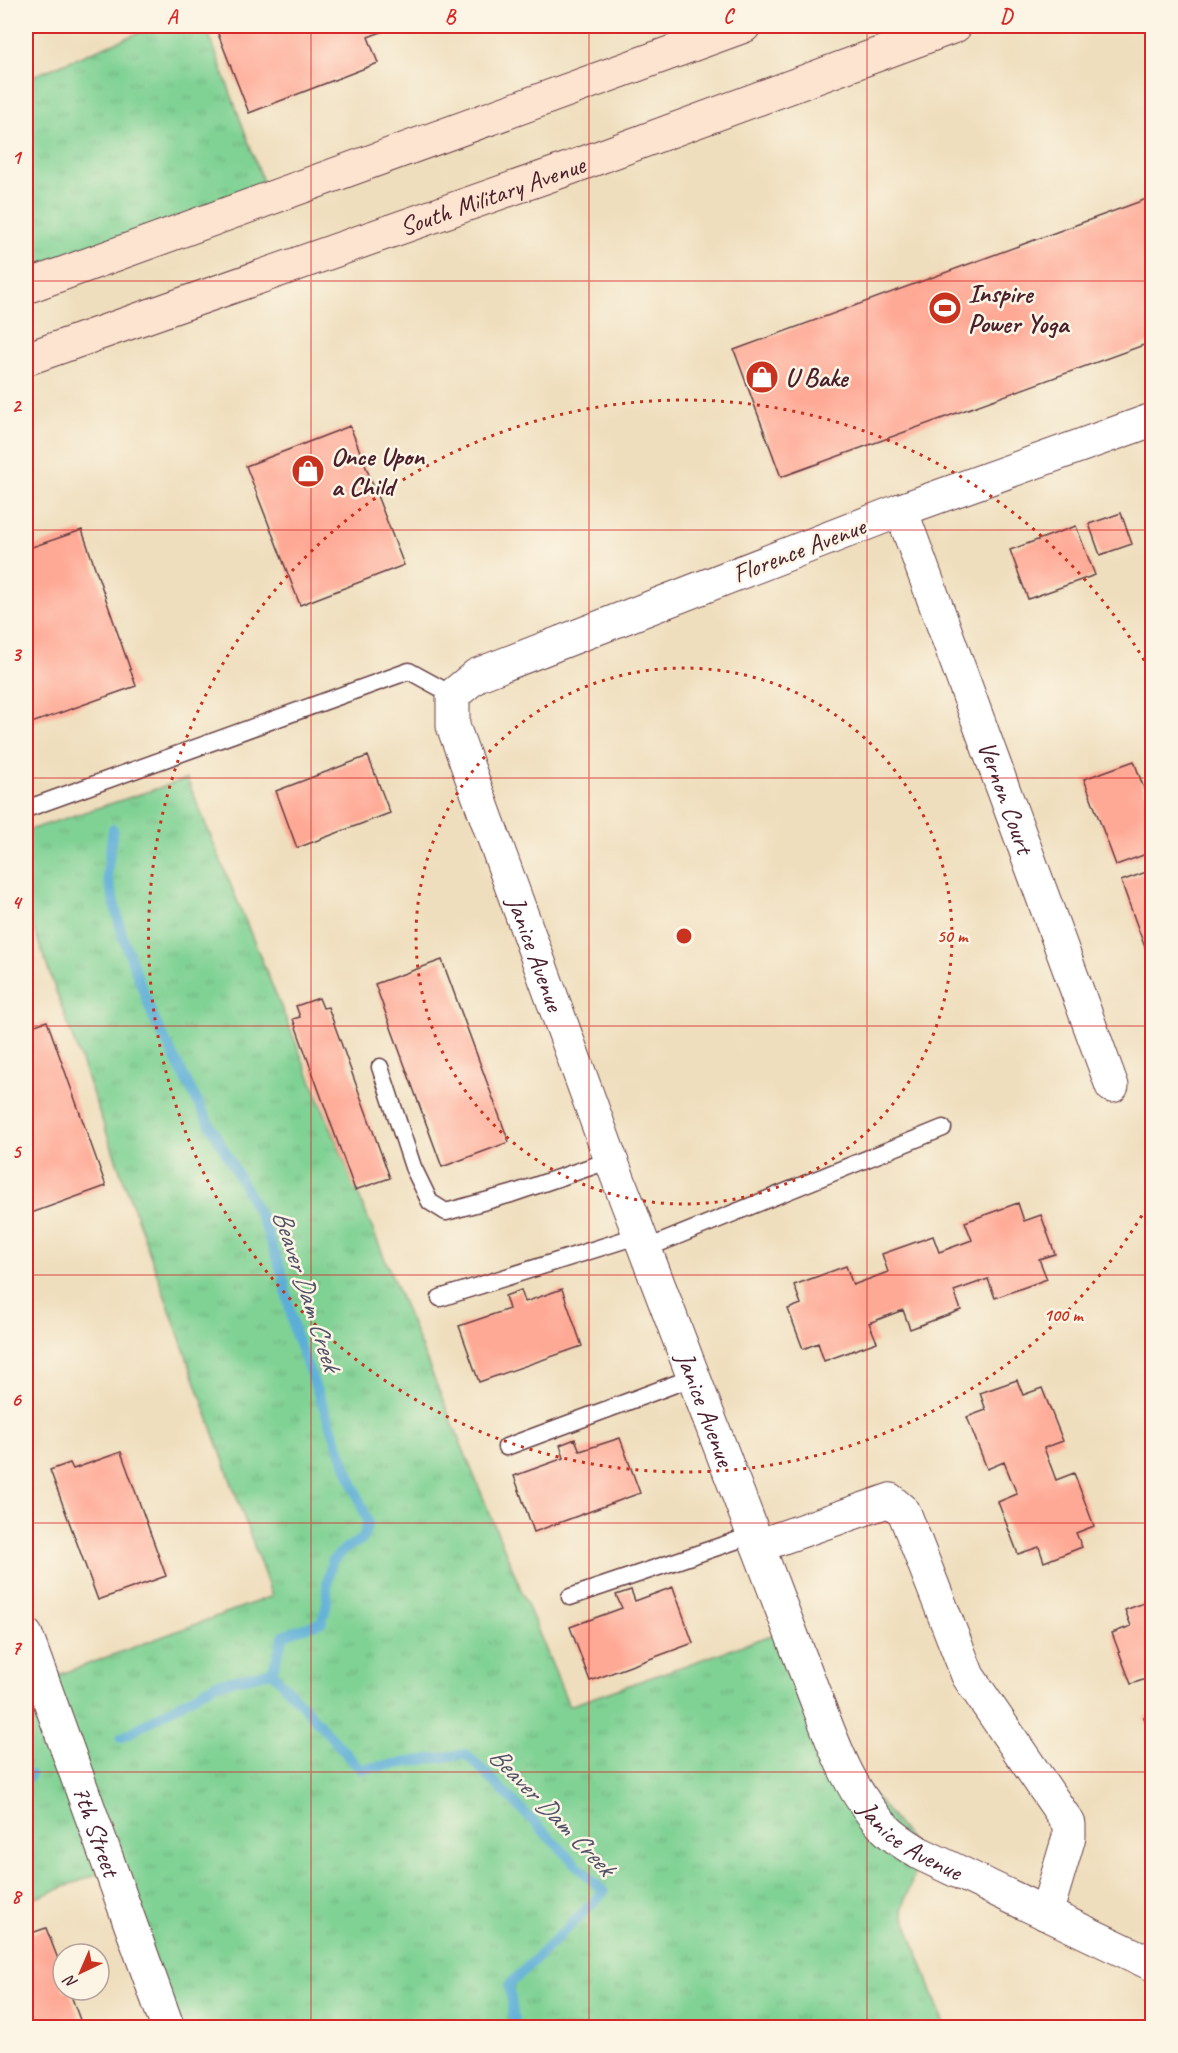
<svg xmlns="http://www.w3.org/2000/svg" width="1178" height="2053" font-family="Caveat,sans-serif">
<defs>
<pattern id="park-tufts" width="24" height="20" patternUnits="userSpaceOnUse" patternTransform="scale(1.5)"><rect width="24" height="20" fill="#80d294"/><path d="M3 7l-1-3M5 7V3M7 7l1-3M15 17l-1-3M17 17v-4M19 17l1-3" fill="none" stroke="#70b480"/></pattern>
</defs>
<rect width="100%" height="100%" fill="#fcf5e5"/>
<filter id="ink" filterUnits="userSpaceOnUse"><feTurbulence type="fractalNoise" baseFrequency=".0167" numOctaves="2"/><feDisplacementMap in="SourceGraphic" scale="12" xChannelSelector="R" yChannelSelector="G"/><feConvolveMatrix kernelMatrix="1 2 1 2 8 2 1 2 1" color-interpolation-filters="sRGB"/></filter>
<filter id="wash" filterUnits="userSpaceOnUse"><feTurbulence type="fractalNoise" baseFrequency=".008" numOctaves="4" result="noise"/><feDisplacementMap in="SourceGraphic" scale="24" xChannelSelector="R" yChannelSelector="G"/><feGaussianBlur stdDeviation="1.35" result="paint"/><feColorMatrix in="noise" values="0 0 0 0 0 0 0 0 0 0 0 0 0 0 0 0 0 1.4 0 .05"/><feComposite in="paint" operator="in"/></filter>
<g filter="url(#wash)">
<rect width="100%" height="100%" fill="#efdebd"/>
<!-- park -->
<path fill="url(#park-tufts)" stroke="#657860" stroke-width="1.5" d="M 155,26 L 206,26 L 269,198 L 26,287 L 26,79 Z
M 187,779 L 569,1706 L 789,1629 L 833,1743 L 921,1854 L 902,1910 L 945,2027 L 168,2027 L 110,1869 L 26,1902 L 26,1687 L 272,1596 L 26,907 L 26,831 Z"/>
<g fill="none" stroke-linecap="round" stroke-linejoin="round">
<!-- stream -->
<path stroke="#5baed7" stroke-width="10" d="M 113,829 L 107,874 L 123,938 L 154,1019 L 196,1099 L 262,1219 L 283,1276 L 295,1334 L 368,1522 L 363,1539 L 346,1548 L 332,1561 L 327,1583 L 327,1603 L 322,1622 L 284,1635 L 272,1672 L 215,1684 L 121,1738
M 272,1672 L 360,1769 L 466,1754 L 604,1892 L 509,1985 L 515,2028
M 26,1778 L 31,1775"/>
</g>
<g id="blocks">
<!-- building -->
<path fill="#fea995" d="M 215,26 L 382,26 L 384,31 L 368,37 L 378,63 L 249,113 Z
M 1152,197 L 1152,342 L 781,477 L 734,350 Z
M 350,426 L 404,565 L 300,605 L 246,466 Z
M 1121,513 L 1132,544 L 1100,555 L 1089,524 Z
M 1076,526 L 1095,575 L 1028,599 L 1010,550 Z
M 82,530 L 136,686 L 26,725 L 26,549 Z
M 1152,678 L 1152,700 L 1146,681 Z
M 368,756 L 390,813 L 297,848 L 276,791 Z
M 1134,761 L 1152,811 L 1152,852 L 1116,865 L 1084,779 Z
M 1152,870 L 1152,967 L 1121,881 Z
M 442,960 L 509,1142 L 442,1167 L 375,984 Z
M 319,998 L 323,1008 L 328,1007 L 390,1178 L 355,1190 L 293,1019 L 300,1017 L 296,1006 Z
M 47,1021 L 106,1186 L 26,1215 L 26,1028 Z
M 1018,1203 L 1024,1221 L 1041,1215 L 1055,1254 L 1039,1259 L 1047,1279 L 995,1298 L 988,1279 L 954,1291 L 961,1310 L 910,1329 L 903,1310 L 869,1323 L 877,1342 L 824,1361 L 818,1343 L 803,1349 L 788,1309 L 801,1304 L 794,1285 L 846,1266 L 853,1285 L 888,1272 L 882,1254 L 933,1236 L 939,1252 L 972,1240 L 965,1222 Z
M 562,1289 L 582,1346 L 479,1382 L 459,1326 L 509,1309 L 505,1296 L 521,1290 L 525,1302 Z
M 1017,1380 L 1023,1395 L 1042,1388 L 1063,1441 L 1044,1448 L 1056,1480 L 1074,1473 L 1094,1526 L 1076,1533 L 1082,1547 L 1044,1562 L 1039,1547 L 1018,1554 L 998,1502 L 1017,1494 L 1004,1462 L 987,1469 L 967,1417 L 986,1410 L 980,1393 Z
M 620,1438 L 640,1493 L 534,1532 L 514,1476 L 564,1458 L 560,1445 L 575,1439 L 580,1451 Z
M 121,1452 L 166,1576 L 98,1600 L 50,1470 L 70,1463 L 73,1469 Z
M 673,1587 L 693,1643 L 590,1681 L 570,1627 L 622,1608 L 616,1595 L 631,1590 L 635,1601 Z
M 1152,1600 L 1152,1687 L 1149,1678 L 1131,1684 L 1112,1633 L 1131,1626 L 1125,1610 Z
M 1152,1714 L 1152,1740 L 1144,1717 Z
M 46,1928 L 63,1972 L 63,1990 L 69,1990 L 83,2028 L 26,2028 L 26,2013 L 28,2012 L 26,2005 L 26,1935 Z"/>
</g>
</g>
<g filter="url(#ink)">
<use href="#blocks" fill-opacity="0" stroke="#633c41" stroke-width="1.5"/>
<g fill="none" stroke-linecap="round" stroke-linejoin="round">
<defs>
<path id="lane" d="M 26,809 L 409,671 L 453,695
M 380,1067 L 413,1167 L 430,1202 L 446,1212 L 511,1194 L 611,1160
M 645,1249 L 943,1128
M 440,1298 L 640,1235
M 506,1447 L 694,1377
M 570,1597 L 753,1535"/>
<g id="street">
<path id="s1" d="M 1152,420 L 901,510 L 477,675 L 453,695 L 453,726 L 611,1160 L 813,1691 C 832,1740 849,1793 887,1830 C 897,1840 910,1847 921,1854 L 1152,1964"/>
<path id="s2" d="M 901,510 L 1112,1086"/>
<path d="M 758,1546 L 890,1500 L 904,1512 L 968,1676 L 1069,1824 L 1069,1837 L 1046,1914"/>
<path id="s3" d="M 26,1635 L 168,2028"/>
</g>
<g id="secondary">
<path d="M 26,287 L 744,26"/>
<path id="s4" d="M 26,359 L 562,171 L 955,26"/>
</g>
</defs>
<!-- lane casing -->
<use href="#lane" stroke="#633c41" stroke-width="19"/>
<!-- street casing -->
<use href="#street" stroke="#633c41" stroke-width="35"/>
<!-- secondary casing -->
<use href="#secondary" stroke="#633c41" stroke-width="35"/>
<!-- lane -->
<use href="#lane" stroke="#fff" stroke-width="16"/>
<!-- street -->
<use href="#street" stroke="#fff" stroke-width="33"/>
<!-- secondary -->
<use href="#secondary" stroke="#fde4d1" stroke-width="33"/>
</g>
</g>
<!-- grid -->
<path fill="none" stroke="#d62828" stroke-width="1.5" stroke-opacity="0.55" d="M 311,26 L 311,2028M 589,26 L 589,2028M 867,26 L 867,2028M 26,281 L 1152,281M 26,530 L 1152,530M 26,778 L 1152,778M 26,1026 L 1152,1026M 26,1275 L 1152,1275M 26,1523 L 1152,1523M 26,1772 L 1152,1772"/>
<!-- distance rings -->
<g fill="none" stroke="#c8321e" stroke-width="3" stroke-dasharray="3 6">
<circle cx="684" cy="936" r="268"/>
<path d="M1151 1200A536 536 0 1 1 1151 672"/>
</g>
<!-- icons -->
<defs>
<symbol id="stadium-disc" viewBox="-11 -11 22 22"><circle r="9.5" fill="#c8321e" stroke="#fcf5e5"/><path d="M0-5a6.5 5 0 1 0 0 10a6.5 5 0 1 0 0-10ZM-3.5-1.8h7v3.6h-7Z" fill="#fff"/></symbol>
<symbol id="shop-disc" viewBox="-11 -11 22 22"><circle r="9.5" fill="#c8321e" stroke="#fcf5e5"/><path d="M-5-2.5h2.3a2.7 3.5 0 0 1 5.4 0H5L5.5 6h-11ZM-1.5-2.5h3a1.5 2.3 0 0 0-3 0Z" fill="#fff"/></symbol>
</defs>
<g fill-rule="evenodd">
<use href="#stadium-disc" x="926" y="289" width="38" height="38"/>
<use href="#shop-disc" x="743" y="358" width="38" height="38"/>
<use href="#shop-disc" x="289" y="452" width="38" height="38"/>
</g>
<g text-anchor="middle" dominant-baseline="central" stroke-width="5" stroke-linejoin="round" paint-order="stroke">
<!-- street labels -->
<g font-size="26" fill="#4a1f2b" stroke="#fcf5e5">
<text stroke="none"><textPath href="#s4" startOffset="494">South Military Avenue</textPath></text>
<text transform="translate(799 550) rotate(-21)">Florence Avenue</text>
<text stroke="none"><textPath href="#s2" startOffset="306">Vernon Court</textPath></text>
<text stroke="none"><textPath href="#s1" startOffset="1026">Janice Avenue</textPath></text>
<text stroke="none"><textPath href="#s1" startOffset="1512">Janice Avenue</textPath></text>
<text stroke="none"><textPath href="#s3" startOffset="208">7th Street</textPath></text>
<text stroke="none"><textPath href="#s1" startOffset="1998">Janice Avenue</textPath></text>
</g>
<!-- poi labels -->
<g font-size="26" font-weight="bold" fill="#4a1f2b" stroke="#fcf5e5" text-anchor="start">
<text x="968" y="293">Inspire<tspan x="968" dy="30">Power Yoga</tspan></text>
<text x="785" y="377">U Bake</text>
<text x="331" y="456">Once Upon<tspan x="331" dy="30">a Child</tspan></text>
</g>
<!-- water labels -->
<g font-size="27" font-style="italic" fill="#505167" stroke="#fcf5e5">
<text transform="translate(307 1290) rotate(72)">Beaver Dam Creek</text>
<text transform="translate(552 1811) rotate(46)">Beaver Dam Creek</text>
</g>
</g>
<circle cx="684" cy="936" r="9" fill="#c8321e" stroke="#fcf5e5" stroke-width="3"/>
<g font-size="18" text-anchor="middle" font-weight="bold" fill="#c8321e" stroke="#fcf5e5" stroke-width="5" stroke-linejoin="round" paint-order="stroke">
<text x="952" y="942">50 m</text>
<text x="1063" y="1321">100 m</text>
</g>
<!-- margin -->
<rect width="1178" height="2053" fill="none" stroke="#fcf5e5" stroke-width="66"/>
<!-- north arrow -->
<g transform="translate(81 1972) rotate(224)"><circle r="28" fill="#fcf5e5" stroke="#b59f9b" stroke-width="1.5"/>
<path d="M0-4.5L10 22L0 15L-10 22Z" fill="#c8321e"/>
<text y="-9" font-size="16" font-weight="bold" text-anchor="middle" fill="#4a1f2b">N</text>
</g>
<rect x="33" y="33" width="1112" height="1987" fill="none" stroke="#d62828" stroke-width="2"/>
<g font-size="20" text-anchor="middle" font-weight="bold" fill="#d62828">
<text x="172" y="23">A</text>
<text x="450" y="23">B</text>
<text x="728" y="23">C</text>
<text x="1006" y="23">D</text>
<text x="16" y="164">1</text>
<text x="16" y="412">2</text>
<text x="16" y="661">3</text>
<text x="16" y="909">4</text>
<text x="16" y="1158">5</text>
<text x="16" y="1406">6</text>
<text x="16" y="1654">7</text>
<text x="16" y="1903">8</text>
</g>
</svg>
